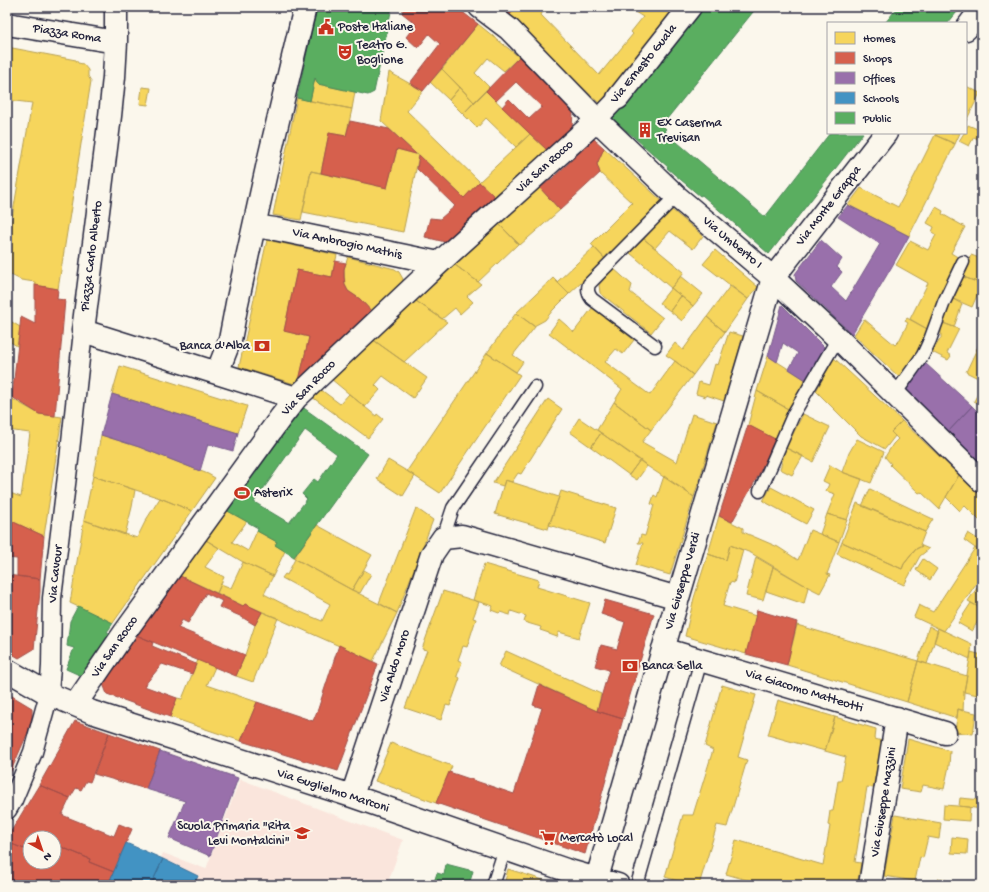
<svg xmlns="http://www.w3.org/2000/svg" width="989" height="892" font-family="'Gochi Hand',sans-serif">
<rect width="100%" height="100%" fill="#fbf7ec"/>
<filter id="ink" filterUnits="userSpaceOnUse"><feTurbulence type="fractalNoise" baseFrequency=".025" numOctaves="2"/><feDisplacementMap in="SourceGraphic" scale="8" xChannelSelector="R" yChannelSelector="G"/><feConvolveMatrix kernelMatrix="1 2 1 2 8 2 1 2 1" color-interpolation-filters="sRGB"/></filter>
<g filter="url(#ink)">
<!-- built -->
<path fill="#fae5dc" d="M 240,779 L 348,820 L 403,840 L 387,885 L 150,885 L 163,853 L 206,869 Z"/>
<!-- homes -->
<path fill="#f6d55c" stroke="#b69f52" d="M 514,7 L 545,7 L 541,15 L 599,75 L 633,34 L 631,32 L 643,17 L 627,7 L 672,7 L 680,12 L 602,106 L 509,17 Z
M 478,24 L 519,57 L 504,71 L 488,58 L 475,73 L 489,87 L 474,102 L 442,69 Z
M 7,47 L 76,60 L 78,63 L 83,64 L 88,70 L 88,76 L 91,81 L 58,289 L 35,285 L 35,282 L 21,280 L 7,273 L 7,247 L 32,103 L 7,100 Z
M 442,69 L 460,87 L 449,100 L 430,82 Z
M 389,72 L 423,91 L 407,111 L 480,182 L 464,198 L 419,155 L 416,154 L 381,121 Z
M 315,78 L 318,84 L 355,92 L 352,109 L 310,101 Z
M 966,86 L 980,93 L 966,121 Z
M 142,87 L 151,88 L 148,105 L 140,104 Z
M 460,87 L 474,102 L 463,114 L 449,100 Z
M 486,91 L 530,134 L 516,147 L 486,118 L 477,128 L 463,114 Z
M 297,98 L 352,109 L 346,136 L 329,133 L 321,173 L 311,171 L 301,220 L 273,215 Z
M 968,125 L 982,131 L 982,141 L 974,137 L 969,146 L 959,141 L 964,133 L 966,133 L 966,129 Z
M 936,133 L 960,133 L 955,144 L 935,135 Z
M 530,134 L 547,150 L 495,197 L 479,182 Z
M 935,135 L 955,144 L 909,236 L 848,205 L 861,188 L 898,207 L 915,175 Z
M 604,148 L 664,203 L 606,260 L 591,244 L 632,203 L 600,173 L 597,164 Z
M 397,149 L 419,155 L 403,232 L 303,212 L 311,171 L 387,188 Z
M 540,188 L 560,210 L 520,245 L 498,223 Z
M 936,207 L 943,211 L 942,214 L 965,227 L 951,253 L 959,258 L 929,330 L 910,319 L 928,283 L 896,265 L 910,241 L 928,250 L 936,235 L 932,232 L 934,227 L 927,223 Z
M 671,209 L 703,236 L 693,249 L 670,231 L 655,248 L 644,239 Z
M 498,223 L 518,244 L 478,282 L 455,265 L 484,238 Z
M 644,239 L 684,272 L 671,288 L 630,253 Z
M 267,240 L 337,255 L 332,277 L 297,270 L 284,331 L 309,337 L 298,385 L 239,367 Z
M 594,247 L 606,260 L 569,294 L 557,282 Z
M 715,250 L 758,287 L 748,299 L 703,264 Z
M 971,255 L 982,259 L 982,284 L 961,276 Z
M 348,257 L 395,269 L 399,272 L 403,279 L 402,286 L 373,313 L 360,299 L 348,291 L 345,285 L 344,269 Z
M 455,265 L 481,284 L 467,296 L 473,302 L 460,314 L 455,308 L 442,319 L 416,301 Z
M 613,268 L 632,285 L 630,292 L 663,318 L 651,333 L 600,293 L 599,285 Z
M 681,276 L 703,294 L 693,306 L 671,288 Z
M 961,276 L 982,284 L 972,307 L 951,298 Z
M 553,278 L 569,294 L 553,310 L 545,320 L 534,326 L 516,313 Z
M 730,286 L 748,299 L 725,332 L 707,317 Z
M 671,288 L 681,296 L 670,311 L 659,303 Z
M 681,296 L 693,306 L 682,321 L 670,311 Z
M 951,298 L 962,304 L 954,327 L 943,323 Z
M 416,301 L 447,322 L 404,362 L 372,339 Z
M 593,307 L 634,340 L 623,354 L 616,349 L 605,362 L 650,395 L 675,361 L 693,375 L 651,430 L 614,402 L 622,389 L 549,333 L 559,319 L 574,332 Z
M 516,313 L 535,327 L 513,355 L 523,362 L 516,372 L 487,353 Z
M 707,317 L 725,332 L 693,375 L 675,361 L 666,355 L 675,343 L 683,350 Z
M 907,318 L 929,330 L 924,341 L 915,356 L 917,357 L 900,378 L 854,335 L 864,319 L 895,345 L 899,341 L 908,323 L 905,321 Z
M 7,319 L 20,327 L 17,346 L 7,340 Z
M 943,323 L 959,329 L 947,353 L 951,356 L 948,360 L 932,352 L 941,338 L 941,330 Z
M 729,332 L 743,336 L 724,401 L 706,395 L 706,397 L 696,394 L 699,382 L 709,385 L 715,364 L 718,365 Z
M 982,338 L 982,380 L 966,372 Z
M 372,339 L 427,378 L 413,398 L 383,376 L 375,385 L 380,390 L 365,407 L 331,379 Z
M 487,353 L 520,375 L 440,493 L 407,471 Z
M 768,356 L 806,380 L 788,409 L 757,391 Z
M 834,358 L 902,421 L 891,432 L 895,436 L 885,449 L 861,436 L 816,391 Z
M 120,366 L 247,406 L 238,433 L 112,394 Z
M 982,386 L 982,405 L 974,401 Z
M 320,389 L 340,404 L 349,394 L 376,416 L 377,414 L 383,419 L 368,438 L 312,397 Z
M 757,391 L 788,409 L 775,439 L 748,425 Z
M 7,396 L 39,414 L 62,417 L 44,536 L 7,519 L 7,492 L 21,497 L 30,433 L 7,430 Z
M 548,399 L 562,409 L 521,474 L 518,473 L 512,482 L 505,480 L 503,486 L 493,483 Z
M 614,402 L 651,430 L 642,442 L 677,462 L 692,414 L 717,422 L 694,497 L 647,466 L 597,430 Z
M 803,414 L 830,427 L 813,462 L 786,448 Z
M 579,418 L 601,433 L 591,447 L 570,432 Z
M 902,421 L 959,475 L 939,509 L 921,492 L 919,493 L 890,465 L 891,464 L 885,457 L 893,444 L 898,439 L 891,432 Z
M 601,433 L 640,460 L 629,475 L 591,447 Z
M 101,435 L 139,447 L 208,474 L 215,478 L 192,511 L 160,498 L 93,476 Z
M 857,439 L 884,452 L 871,483 L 842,472 L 849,453 Z
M 786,448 L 803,456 L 792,475 L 780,469 Z
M 388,460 L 415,476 L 403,496 L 377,479 Z
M 640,460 L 647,466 L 637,480 L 629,475 Z
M 830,465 L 842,472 L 862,479 L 847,520 L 827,514 L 835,494 L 826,491 L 829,484 L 823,481 Z
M 959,475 L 982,497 L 982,523 L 964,505 L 960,511 L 946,497 Z
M 93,476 L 135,490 L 132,507 L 125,535 L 84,520 Z
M 664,476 L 694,497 L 670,575 L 636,565 L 643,543 L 638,543 L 641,535 L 645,536 L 654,505 L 651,504 L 654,495 L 657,497 Z
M 505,480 L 559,497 L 548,529 L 495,514 Z
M 771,487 L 814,510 L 806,524 L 763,501 Z
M 870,489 L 933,519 L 925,532 L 862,506 Z
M 561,491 L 616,508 L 605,543 L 549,525 Z
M 160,498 L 192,511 L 113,623 L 70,603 L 84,520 L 137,538 L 146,520 Z
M 857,503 L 925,532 L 920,545 L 922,546 L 916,549 L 904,564 L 902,569 L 842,542 Z
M 416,508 L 433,520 L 397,613 L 379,603 Z
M 226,510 L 247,521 L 232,542 L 248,551 L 257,531 L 277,542 L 275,545 L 285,551 L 273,576 L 243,562 L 206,540 Z
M 827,514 L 847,520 L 839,542 L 820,534 Z
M 719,516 L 743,528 L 743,532 L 778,547 L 798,560 L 810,530 L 839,542 L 827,574 L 830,575 L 820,593 L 808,587 L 751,553 L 730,545 L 726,560 L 708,554 Z
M 317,525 L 372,555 L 352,590 L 294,558 Z
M 968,533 L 979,540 L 982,535 L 982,553 L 964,540 Z
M 206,540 L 219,548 L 205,567 L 224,577 L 217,593 L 180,576 Z
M 842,542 L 902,569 L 904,564 L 916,549 L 922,546 L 929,549 L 920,556 L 904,585 L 837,554 Z
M 730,545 L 743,550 L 734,583 L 730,582 L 723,606 L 756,616 L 746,654 L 685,636 L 694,598 L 708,554 L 726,560 Z
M 975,548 L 982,553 L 982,575 L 944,631 L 914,617 L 919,605 L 933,612 Z
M 756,557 L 773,567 L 763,600 L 746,596 Z
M 295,559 L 352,590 L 397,613 L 373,661 L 245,604 L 243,606 L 217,593 L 221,584 L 231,588 L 243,562 L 273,576 L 264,594 L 291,608 L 322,621 L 330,604 L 282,578 L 285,574 L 287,575 Z
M 923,559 L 937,569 L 930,580 L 916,570 Z
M 484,564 L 539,580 L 537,587 L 590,603 L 579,638 L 559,632 L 557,637 L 549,634 L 549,633 L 540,630 L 541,627 L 524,622 L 526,616 L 511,611 L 510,615 L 500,612 L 499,613 L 491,610 L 493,606 L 473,600 Z
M 773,567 L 808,587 L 804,604 L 766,591 Z
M 364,570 L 371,574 L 360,593 L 352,590 Z
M 982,581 L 982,609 L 968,601 Z
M 443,591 L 479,602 L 473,618 L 476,619 L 467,647 L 463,646 L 458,660 L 462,662 L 457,676 L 460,678 L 450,706 L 446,705 L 441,720 L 405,708 L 427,650 L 422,649 Z
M 971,603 L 982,609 L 982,617 L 981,616 L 972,631 L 958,623 Z
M 262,612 L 278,618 L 253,682 L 236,676 L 245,655 L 255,625 Z
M 797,625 L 918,661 L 907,702 L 787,665 Z
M 929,626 L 938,631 L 927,664 L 918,661 Z
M 938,628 L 972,644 L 970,659 L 934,642 Z
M 506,651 L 601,694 L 597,711 L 499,666 Z
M 971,652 L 982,655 L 982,696 L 964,692 Z
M 198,660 L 215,667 L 207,685 L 257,702 L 241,741 L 170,717 L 177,698 L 182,699 Z
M 918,661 L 967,676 L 964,692 L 963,711 L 958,709 L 957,718 L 907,702 Z
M 722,685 L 756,695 L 738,757 L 747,760 L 727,827 L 717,825 L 699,885 L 691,885 L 665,877 L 683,815 L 693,815 L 713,750 L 705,746 Z
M 778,700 L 835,717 L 825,751 L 768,735 Z
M 958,709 L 976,713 L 973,734 L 955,732 Z
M 835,717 L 876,729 L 875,739 L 882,741 L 873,788 L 867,787 L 855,862 L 861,863 L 857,885 L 764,885 L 726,874 L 736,840 L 823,865 L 830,826 L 828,825 L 830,811 L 833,811 L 838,781 L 841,781 L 846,757 L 825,751 Z
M 908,739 L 950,751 L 949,766 L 944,789 L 923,785 L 921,792 L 900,789 Z
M 391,743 L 452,766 L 436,803 L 375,781 Z
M 960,798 L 982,800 L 982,809 L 959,806 Z
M 944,805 L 970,807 L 969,821 L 943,819 Z
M 895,815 L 941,823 L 939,839 L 928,837 L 923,858 L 920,857 L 915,881 L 884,876 Z
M 952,837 L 968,839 L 967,854 L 951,853 Z
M 508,869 L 559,885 L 504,885 Z
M 938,879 L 977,885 L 937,885 Z"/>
<!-- shops -->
<path fill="#d6604d" stroke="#a04d48" d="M 404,7 L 456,7 L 478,24 L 423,91 L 410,83 L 440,44 L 429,34 L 418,48 L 406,37 L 416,24 L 402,13 Z
M 492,7 L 514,7 L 509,17 Z
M 519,57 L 531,66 L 573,113 L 572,127 L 547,150 L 502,107 L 509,99 L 529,119 L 542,107 L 516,82 L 496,101 L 486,91 Z
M 350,121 L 389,129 L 416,154 L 397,149 L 387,188 L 321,173 L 329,133 L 346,136 Z
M 594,139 L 604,148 L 597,164 L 600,173 L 560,210 L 540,188 L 554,177 Z
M 419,155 L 464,198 L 479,182 L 495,197 L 445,242 L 425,237 L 430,218 L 440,219 L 455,206 L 417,169 Z
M 335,261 L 346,263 L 344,269 L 344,277 L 345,285 L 348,291 L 360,299 L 373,313 L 298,385 L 309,337 L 284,331 L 297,270 L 332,277 Z
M 35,285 L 58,289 L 57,299 L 65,300 L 55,416 L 39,414 L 12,397 L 21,317 L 35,324 Z
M 748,425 L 775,439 L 758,476 L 732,522 L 719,516 Z
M 7,519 L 44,536 L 40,579 L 17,576 L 17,559 L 7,558 Z
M 7,575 L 40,579 L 40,592 L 34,649 L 19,658 L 7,651 Z
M 180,576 L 243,606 L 245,604 L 262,612 L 255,625 L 240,616 L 219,607 L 222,601 L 206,593 L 188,623 L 182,620 L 178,628 L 245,655 L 236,676 L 136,635 Z
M 605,600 L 654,614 L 623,719 L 597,711 L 609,670 L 595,666 L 601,645 L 617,649 L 625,622 L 601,614 Z
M 757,610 L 797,622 L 787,665 L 746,654 Z
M 136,635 L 153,642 L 152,646 L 196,664 L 192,674 L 162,664 L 144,686 L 177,698 L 170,717 L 107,694 L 102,681 Z
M 339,645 L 378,664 L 338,771 L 241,741 L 257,702 L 313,721 L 318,709 Z
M 539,685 L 597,711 L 623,719 L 585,854 L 436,803 L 449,772 L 514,794 L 542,708 L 533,705 Z
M 7,693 L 32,708 L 32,717 L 28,732 L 7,780 Z
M 75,721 L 109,733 L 90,782 L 86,781 L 81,790 L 76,788 L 70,798 L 39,785 Z
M 109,733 L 160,751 L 146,789 L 94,774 Z
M 39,785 L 70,798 L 62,815 L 114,836 L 119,824 L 132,829 L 114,872 L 89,862 L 90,859 L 54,844 L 54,838 L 30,838 L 24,849 L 7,842 L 7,838 Z
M 30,838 L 30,862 L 54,862 L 54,844 L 90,859 L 89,862 L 114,872 L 108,885 L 35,885 L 30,883 L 29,885 L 7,885 L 7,842 L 24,849 Z"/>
<!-- offices -->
<path fill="#9970ab" stroke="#755989" d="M 848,205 L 909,236 L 891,268 L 852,334 L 796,281 L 795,274 L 821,240 L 842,259 L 837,267 L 842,272 L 831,287 L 846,301 L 880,244 L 838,217 Z
M 782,305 L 825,348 L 806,380 L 789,369 L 798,353 L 783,343 L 777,362 L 768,356 Z
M 925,363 L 972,406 L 948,432 L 905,390 Z
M 112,394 L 238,433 L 233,451 L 208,444 L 200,471 L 139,447 L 101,435 Z
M 972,406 L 982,416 L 982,467 L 948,432 Z
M 160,751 L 238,778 L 210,856 L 169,838 L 185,801 L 146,789 Z"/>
<!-- schools -->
<path fill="#4393c3" stroke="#39719a" d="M 126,843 L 163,859 L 151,885 L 108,885 Z
M 163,859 L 198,876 L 194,885 L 151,885 Z"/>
<!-- public -->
<path fill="#5aae61" stroke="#498456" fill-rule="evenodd" d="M 317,7 L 392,7 L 374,92 L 368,95 L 318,84 L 315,78 L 310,101 L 297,98 Z
M 698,7 L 757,7 L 662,125 L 666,129 L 664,131 L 765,217 L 830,133 L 863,133 L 769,254 L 702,195 L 700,196 L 667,168 L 668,167 L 610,116 Z
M 898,7 L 961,7 L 948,23 L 885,23 Z
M 301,406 L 368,454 L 294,557 L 275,545 L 277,542 L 257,531 L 258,528 L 226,510 ZM 305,430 L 337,454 L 318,482 L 314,479 L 302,494 L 307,499 L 289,523 L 254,502 Z
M 78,606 L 113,623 L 107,632 L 114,636 L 86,678 L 66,669 L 74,648 L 67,646 L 70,621 Z
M 446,864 L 473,871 L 469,885 L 433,885 L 437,873 L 444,875 Z"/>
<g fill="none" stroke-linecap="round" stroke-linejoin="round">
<defs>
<path id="service" d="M 655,346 L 592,299 C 588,294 587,290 589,284 L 676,196
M 895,394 L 923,355 L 930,340 L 944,302 L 963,262
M 760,491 L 794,413 L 838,338
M 443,538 L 453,508 L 535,387
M 493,885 L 505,849
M 637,885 L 701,660"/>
<path id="pedestrian" d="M 597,120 L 618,98
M 7,810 L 13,800 L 33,752 L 49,694 L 51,666 L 52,598 L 69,460 L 83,331"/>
<path id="minor" d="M 116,7 L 116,42 L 114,77 L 110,116 L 83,331 L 217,373 L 296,398
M 480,7 L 509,29 L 597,120 L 676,196 L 773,278 L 845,345 L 982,481
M 7,24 L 116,42
M 966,29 L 982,8
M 618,98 L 690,7
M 254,226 L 275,229 L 439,263
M 217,373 L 230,340 L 237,303 L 270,154 L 305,7
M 663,649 L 945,733
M 7,670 L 49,694 L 92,712 L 352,796 L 566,870 L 618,885
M 75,705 L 125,632 L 281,417 L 296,398 L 439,263 L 597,120
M 352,796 L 432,554 L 443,538 L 462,536 L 678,598
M 595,885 L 678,598 L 773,278 L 886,133
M 870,885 L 897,718"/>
</defs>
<!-- service casing -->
<use href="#service" stroke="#22223b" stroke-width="15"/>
<!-- pedestrian casing -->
<use href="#pedestrian" stroke="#22223b" stroke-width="21"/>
<!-- minor casing -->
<use href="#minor" stroke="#22223b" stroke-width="25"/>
<!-- service -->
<use href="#service" stroke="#fbf7ec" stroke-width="12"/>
<!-- pedestrian -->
<use href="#pedestrian" stroke="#fbf7ec" stroke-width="18"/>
<!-- minor -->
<use href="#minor" stroke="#fbf7ec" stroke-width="22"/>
</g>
</g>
<!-- icons -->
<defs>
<symbol id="civic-bare" viewBox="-9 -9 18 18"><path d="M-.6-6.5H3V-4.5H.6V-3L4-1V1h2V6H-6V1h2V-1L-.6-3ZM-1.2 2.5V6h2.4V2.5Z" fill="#c8321e" stroke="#fbf7ec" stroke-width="2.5" paint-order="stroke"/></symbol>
<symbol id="theatre-bare" viewBox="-9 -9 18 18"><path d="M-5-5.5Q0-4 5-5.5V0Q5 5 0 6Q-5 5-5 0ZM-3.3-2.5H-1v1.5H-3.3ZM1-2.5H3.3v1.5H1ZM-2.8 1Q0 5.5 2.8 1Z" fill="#c8321e" stroke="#fbf7ec" stroke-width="2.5" paint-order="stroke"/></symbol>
<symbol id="building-bare" viewBox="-9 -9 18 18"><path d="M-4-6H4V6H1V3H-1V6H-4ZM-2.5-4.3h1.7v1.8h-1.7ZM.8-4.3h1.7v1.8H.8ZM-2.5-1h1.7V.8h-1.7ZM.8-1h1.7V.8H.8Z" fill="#c8321e" stroke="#fbf7ec" stroke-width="2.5" paint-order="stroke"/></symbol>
<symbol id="bank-bare" viewBox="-9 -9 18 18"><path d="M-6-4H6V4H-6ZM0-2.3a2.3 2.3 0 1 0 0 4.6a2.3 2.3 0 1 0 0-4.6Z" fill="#c8321e" stroke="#fbf7ec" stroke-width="2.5" paint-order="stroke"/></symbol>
<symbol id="stadium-bare" viewBox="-9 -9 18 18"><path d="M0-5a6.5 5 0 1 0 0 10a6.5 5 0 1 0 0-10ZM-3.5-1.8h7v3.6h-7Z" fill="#c8321e" stroke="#fbf7ec" stroke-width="2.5" paint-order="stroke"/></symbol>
<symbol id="school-bare" viewBox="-9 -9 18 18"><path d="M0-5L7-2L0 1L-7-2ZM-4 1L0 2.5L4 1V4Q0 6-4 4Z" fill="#c8321e" stroke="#fbf7ec" stroke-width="2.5" paint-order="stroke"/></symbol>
<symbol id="supermarket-bare" viewBox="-9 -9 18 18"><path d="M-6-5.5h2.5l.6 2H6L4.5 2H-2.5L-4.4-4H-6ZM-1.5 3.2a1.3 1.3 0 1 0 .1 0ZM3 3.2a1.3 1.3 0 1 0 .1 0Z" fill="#c8321e" stroke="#fbf7ec" stroke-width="2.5" paint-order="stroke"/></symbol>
</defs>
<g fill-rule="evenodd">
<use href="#civic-bare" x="315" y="16" width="22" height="22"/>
<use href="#theatre-bare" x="334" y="41" width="22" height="22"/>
<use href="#building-bare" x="634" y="119" width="22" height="22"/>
<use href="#bank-bare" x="251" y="335" width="22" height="22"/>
<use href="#stadium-bare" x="231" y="482" width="22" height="22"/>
<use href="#bank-bare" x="619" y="655" width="22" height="22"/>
<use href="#school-bare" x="291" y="822" width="22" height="22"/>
<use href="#supermarket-bare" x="537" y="827" width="22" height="22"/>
</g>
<g text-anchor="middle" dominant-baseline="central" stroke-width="4" stroke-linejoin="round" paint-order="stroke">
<!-- poi labels -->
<g font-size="13" fill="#22223b" stroke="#fbf7ec" text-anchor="start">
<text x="338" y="27">Poste Italiane</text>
<text x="357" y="45">Teatro G.<tspan x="357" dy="15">Boglione</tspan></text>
<text x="657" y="123">Ex Caserma<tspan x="657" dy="15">Trevisan</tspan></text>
<text x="250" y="346" text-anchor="end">Banca d'Alba</text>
<text x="254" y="493">Asterix</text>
<text x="642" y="666">Banca Sella</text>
<text x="290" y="826" text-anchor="end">Scuola Primaria "Rita<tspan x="290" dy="15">Levi Montalcini"</tspan></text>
<text x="560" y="838">Mercatò Local</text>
</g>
<!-- street labels -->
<g font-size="13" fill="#22223b" stroke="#fbf7ec">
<text transform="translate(67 34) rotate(9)">Piazza Roma</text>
<text transform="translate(644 64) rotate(-51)">Via Ernesto Guala</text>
<text transform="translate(545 167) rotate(-42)">Via San Rocco</text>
<text transform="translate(829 206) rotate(-52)">Via Monte Grappa</text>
<text transform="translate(732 243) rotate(40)">Via Umberto I</text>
<text transform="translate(347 244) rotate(12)">Via Ambrogio Mathis</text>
<text transform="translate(92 256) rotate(-83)">Piazza Carlo Alberto</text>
<text transform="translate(309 388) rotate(-46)">Via San Rocco</text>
<text transform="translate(56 574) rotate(-84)">Via Cavour</text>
<text transform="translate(683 581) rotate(-74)">Via Giuseppe Verdi</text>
<text transform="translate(115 647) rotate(-55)">Via San Rocco</text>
<text transform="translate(395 666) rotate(-72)">Via Aldo Moro</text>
<text transform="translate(804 691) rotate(17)">Via Giacomo Matteotti</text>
<text transform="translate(333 791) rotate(18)">Via Guglielmo Marconi</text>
<text transform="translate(884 802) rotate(-81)">Via Giuseppe Mazzini</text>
</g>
</g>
<!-- margin -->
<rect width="989" height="892" fill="none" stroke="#fbf7ec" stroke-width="24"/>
<rect x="12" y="12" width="965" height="868" fill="none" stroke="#22223b" stroke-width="1.5" filter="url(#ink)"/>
<!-- legend -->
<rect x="827" y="22" width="140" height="112" fill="#fbf7ec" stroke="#a4a2a5"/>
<rect x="835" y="32" width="20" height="12" fill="#f6d55c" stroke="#a4a2a5"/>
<text x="863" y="42" font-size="12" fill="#22223b">Homes</text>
<rect x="835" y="52" width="20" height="12" fill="#d6604d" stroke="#a4a2a5"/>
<text x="863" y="62" font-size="12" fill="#22223b">Shops</text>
<rect x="835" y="72" width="20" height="12" fill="#9970ab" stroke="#a4a2a5"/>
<text x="863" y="82" font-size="12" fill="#22223b">Offices</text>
<rect x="835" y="92" width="20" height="12" fill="#4393c3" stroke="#a4a2a5"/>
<text x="863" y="102" font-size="12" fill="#22223b">Schools</text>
<rect x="835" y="112" width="20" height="12" fill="#5aae61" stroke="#a4a2a5"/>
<text x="863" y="122" font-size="12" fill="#22223b">Public</text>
<!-- north arrow -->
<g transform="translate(42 850) rotate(140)"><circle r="19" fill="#fbf7ec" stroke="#a4a2a5"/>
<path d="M0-3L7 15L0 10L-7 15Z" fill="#c8321e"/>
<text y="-6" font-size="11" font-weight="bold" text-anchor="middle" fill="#22223b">N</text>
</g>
</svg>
